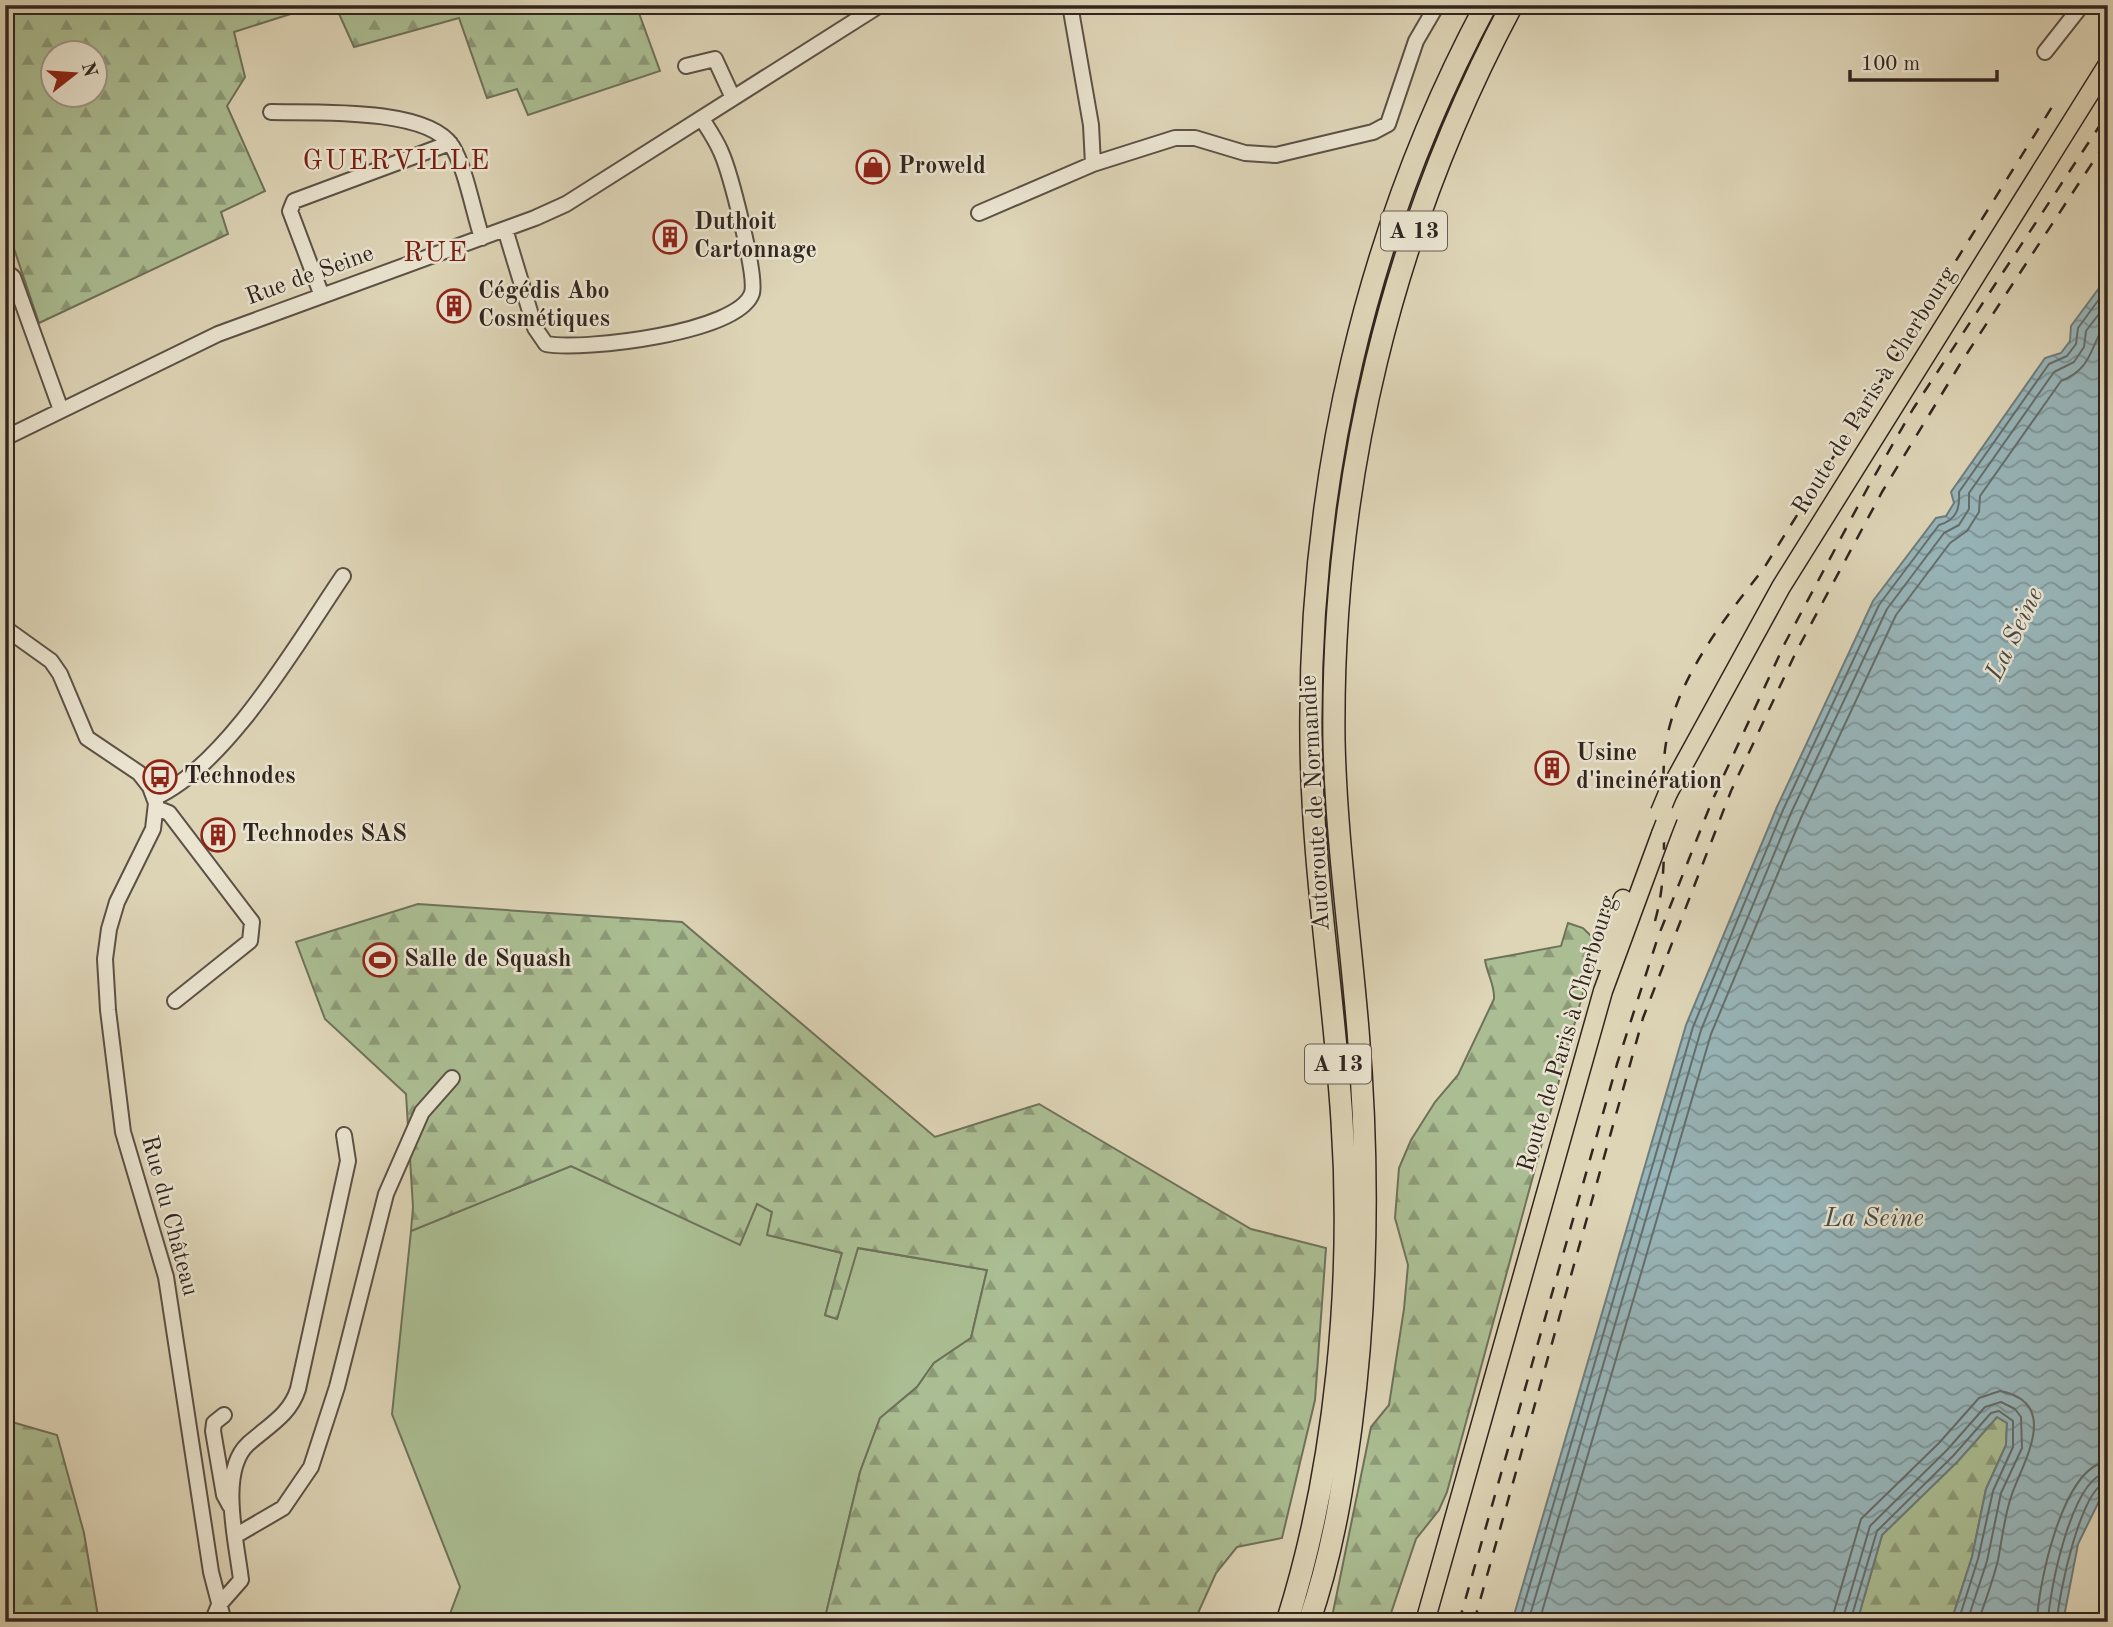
<svg xmlns="http://www.w3.org/2000/svg" width="2113" height="1627" font-family="'Old Standard TT',serif">
<defs>
<pattern id="forest-firs" width="22" height="20" patternUnits="userSpaceOnUse" patternTransform="scale(1.75)"><rect width="22" height="20" fill="#abbe93"/><path d="M5 1l3.5 6h-7zM16 11l3.5 6h-7z" fill="#8c9a78"/></pattern>
<pattern id="water-waves" width="16" height="10" patternUnits="userSpaceOnUse" patternTransform="scale(1.75)"><rect width="16" height="10" fill="#98b6ba"/><path d="M0 5q4-4 8 0t8 0" fill="none" stroke="#7d9497"/></pattern>
</defs>
<rect width="100%" height="100%" fill="#ded5b7"/>
<filter id="stains"><feTurbulence type="fractalNoise" baseFrequency=".00286" numOctaves="4"/><feColorMatrix values="0 0 0 0 .2 0 0 0 0 .09 0 0 0 0 .02 0 0 0 .5 -.17"/></filter>
<radialGradient id="worn" r=".72"><stop offset=".6" stop-color="#630" stop-opacity="0"/><stop offset="1" stop-color="#630" stop-opacity=".3"/></radialGradient>
<!-- grass -->
<path fill="#abbe93" stroke="#6e725a" stroke-width="2" d="M 571,1166 L 740,1244 L 757,1203 L 772,1212 L 768,1235 L 842,1253 L 825,1315 L 837,1319 L 857,1248 L 987,1270 L 971,1338 L 934,1363 L 917,1387 L 880,1418 L 860,1472 L 824,1622 L 447,1622 L 460,1587 L 392,1414 L 411,1231 Z"/>
<!-- forest -->
<path fill="url(#forest-firs)" stroke="#6e725a" stroke-width="2" fill-rule="evenodd" d="M 5,5 L 319,5 L 234,32 L 245,77 L 227,106 L 265,191 L 221,212 L 228,234 L 39,323 L 5,222 ZM 94,52 L 94,94 L 52,94 L 52,52 Z
M 335,5 L 636,5 L 660,71 L 528,115 L 517,89 L 487,98 L 459,18 L 354,47 Z
M 418,904 L 682,922 L 935,1137 L 1039,1104 L 1251,1229 L 1326,1248 L 1315,1400 L 1282,1538 L 1237,1547 L 1216,1573 L 1194,1622 L 824,1622 L 860,1472 L 880,1418 L 917,1387 L 934,1363 L 971,1338 L 987,1270 L 858,1248 L 837,1319 L 825,1315 L 842,1253 L 767,1235 L 772,1212 L 757,1204 L 740,1245 L 571,1166 L 411,1231 L 413,1207 L 406,1094 L 325,1019 L 296,942 Z
M 1568,923 L 1583,928 L 1593,938 L 1593,956 L 1447,1492 L 1439,1510 L 1416,1539 L 1388,1622 L 1331,1622 L 1371,1427 L 1389,1405 L 1404,1309 L 1408,1265 L 1395,1218 L 1399,1168 L 1411,1140 L 1435,1102 L 1458,1075 L 1494,999 C 1495,985 1487,974 1485,960 L 1561,946 Z
M 1997,1417 L 2007,1423 L 2006,1445 L 1986,1489 L 1972,1557 L 1951,1622 L 1857,1622 L 1882,1535 L 1958,1461 Z
M 5,1420 L 57,1435 L 84,1533 L 99,1622 L 5,1622 Z"/>
<!-- water -->
<path fill="url(#water-waves)" stroke="#6f7c7c" stroke-width="2" d="M 2108,276 L 2108,1483 L 2078,1544 L 2063,1622 L 1951,1622 L 1972,1557 L 1986,1489 L 2006,1445 L 2007,1423 L 1997,1417 L 1958,1461 L 1882,1535 L 1857,1622 L 1512,1622 L 1686,1025 L 1777,807 L 1873,601 L 1936,518 L 1946,516 L 1954,503 L 1951,492 L 2045,358 L 2061,353 L 2070,341 L 2071,326 Z"/>
<g fill="none" stroke-linecap="round" stroke-linejoin="round">
<!-- shore -->
<path stroke="#646e6d" stroke-width="2" d="M 1519,1622 L 1693,1027 L 1783,810 L 1879,605 L 1939,525 C 1957,520 1960,508 1959,492 L 2049,364 L 2067,356 L 2076,344 L 2078,328 L 2108,287
M 1528,1622 L 1701,1030 L 1791,813 L 1887,609 L 1944,533 L 1959,525 L 1969,509 L 1969,493 L 2054,372 L 2074,362 L 2084,347 L 2086,331 L 2108,302
M 1539,1622 L 1711,1034 L 1801,818 L 1896,615 L 1950,543 L 1967,531 L 1979,512 L 1980,496 L 2061,381 C 2095,367 2089,345 2108,320
M 1831,1622 L 1861,1519 L 1939,1443 L 1979,1398 L 2000,1391 C 2063,1403 2021,1465 2011,1497 C 2004,1518 2002,1540 1998,1560 C 1993,1581 1985,1602 1978,1622
M 1842,1622 L 1870,1526 L 1947,1450 L 1985,1407 L 2001,1402 L 2015,1409 L 2021,1417 L 2022,1448 L 2001,1493 L 1987,1561 L 1967,1622
M 1850,1622 L 1877,1531 L 1953,1456 L 1991,1413 L 1999,1411 L 2013,1421 L 2013,1447 L 1993,1491 L 1978,1559 L 1958,1622
M 2037,1622 C 2038,1585 2063,1464 2108,1462
M 2048,1622 C 2049,1592 2072,1475 2108,1473
M 2057,1622 C 2058,1597 2081,1485 2108,1482"/>
<defs>
<path id="minor" d="M 1070,5 L 1091,125 L 1093,164
M 2045,52 L 2082,5
M 686,66 L 715,59 L 733,98
M 271,112 C 313,113 427,107 452,146 C 466,169 473,211 482,238
M 979,213 L 1093,164 L 1175,138 L 1195,138 L 1245,153 L 1276,155 L 1373,132 L 1388,124 L 1416,41 L 1437,5
M 505,229 L 535,328 L 546,344 C 583,351 739,333 752,293 C 757,275 730,172 721,152 C 716,140 709,130 702,119
M 5,271 L 13,277 L 61,410
M 322,296 L 290,211 L 294,201 L 450,143
M 5,438 L 218,334 L 535,218 L 566,204 L 880,5
M 5,628 L 51,661 L 60,674 L 87,738 L 139,773 L 150,787 L 156,803 L 153,829 L 117,902 L 109,929 L 105,959 L 108,1010 L 123,1132 L 166,1277 L 211,1572 L 224,1622
M 154,798 C 227,766 298,642 343,576
M 156,808 L 169,813 L 252,922 L 250,941 L 175,1001
M 224,1415 L 214,1423 L 213,1431 L 224,1495 L 230,1506
M 235,1536 L 283,1508 L 311,1467 L 337,1387 L 386,1194 L 422,1112 L 452,1078
M 212,1622 L 219,1605 L 241,1580 C 237,1543 218,1472 248,1444 C 268,1426 290,1415 298,1389 L 348,1161 L 344,1135"/>
<path id="major" d="M 1668,793 L 1781,587 L 2108,64
M 1600,961 L 1623,899
M 1425,1622 L 1603,991 L 1661,834"/>
<path id="highway" d="M 1287,1622 C 1336,1467 1353,1283 1342,1121 C 1334,994 1312,867 1311,740 C 1308,485 1365,230 1486,5
M 1309,1622 C 1331,1558 1342,1494 1351,1427 C 1368,1294 1369,1163 1358,1030 C 1350,933 1336,837 1334,740 C 1331,483 1391,232 1512,5"/>
</defs>
<!-- minor casing -->
<use href="#minor" stroke="#5c5146" stroke-width="18"/>
<!-- major casing -->
<use href="#major" stroke="#312520" stroke-width="21"/>
<!-- highway casing -->
<use href="#highway" stroke="#312520" stroke-width="24"/>
<!-- minor -->
<use href="#minor" stroke="#eae4d0" stroke-width="14"/>
<!-- major -->
<use href="#major" stroke="#ded5b7" stroke-width="18"/>
<!-- highway -->
<use href="#highway" stroke="#ded5b7" stroke-width="21"/>
<!-- rail -->
<path stroke="#312520" stroke-width="2.5" stroke-dasharray="12 12" stroke-linecap="butt" d="M 1655,921 C 1670,868 1661,816 1664,761 C 1668,689 1721,623 1764,568 L 2057,99
M 1459,1622 L 1617,1064 L 1658,937 L 1712,801 L 1785,643 L 1867,489 L 1913,409 L 2108,113
M 1474,1622 L 1643,1018 L 1731,791 L 1796,652 L 1882,492 L 1962,361 L 2108,139"/>
<defs>
<path id="major-bridge" d="M 1660,812 L 1668,793
M 1661,834 L 1668,816"/>
</defs>
<!-- major-bridge casing -->
<use href="#major-bridge" stroke="#312520" stroke-width="21" stroke-linecap="butt"/>
<!-- major-bridge -->
<use href="#major-bridge" stroke="#ded5b7" stroke-width="18"/>
</g>
<!-- icons -->
<defs>
<symbol id="shop-ring" viewBox="-11 -11 22 22"><circle r="9.5" fill="#eae4d0" stroke="#8f2418" stroke-width="1.5"/><path d="M-5-2.5h2.3a2.7 3.5 0 0 1 5.4 0H5L5.5 6h-11ZM-1.5-2.5h3a1.5 2.3 0 0 0-3 0Z" fill="#8f2418"/></symbol>
<symbol id="building-ring" viewBox="-11 -11 22 22"><circle r="9.5" fill="#eae4d0" stroke="#8f2418" stroke-width="1.5"/><path d="M-4-6H4V6H1V3H-1V6H-4ZM-2.5-4.3h1.7v1.8h-1.7ZM.8-4.3h1.7v1.8H.8ZM-2.5-1h1.7V.8h-1.7ZM.8-1h1.7V.8H.8Z" fill="#8f2418"/></symbol>
<symbol id="bus-ring" viewBox="-11 -11 22 22"><circle r="9.5" fill="#eae4d0" stroke="#8f2418" stroke-width="1.5"/><path d="M-5-6H5V4H4V6H2V4H-2V6H-4V4H-5ZM-3.5-4V0h7V-4ZM-3.5 1.2v1.5H-2V1.2ZM2 1.2v1.5H3.5V1.2Z" fill="#8f2418"/></symbol>
<symbol id="stadium-ring" viewBox="-11 -11 22 22"><circle r="9.5" fill="#eae4d0" stroke="#8f2418" stroke-width="1.5"/><path d="M0-5a6.5 5 0 1 0 0 10a6.5 5 0 1 0 0-10ZM-3.5-1.8h7v3.6h-7Z" fill="#8f2418"/></symbol>
</defs>
<g fill-rule="evenodd">
<use href="#shop-ring" x="854" y="148" width="38" height="38"/>
<use href="#building-ring" x="651" y="218" width="38" height="38"/>
<use href="#building-ring" x="435" y="287" width="38" height="38"/>
<use href="#building-ring" x="1533" y="749" width="38" height="38"/>
<use href="#bus-ring" x="141" y="758" width="38" height="38"/>
<use href="#building-ring" x="199" y="816" width="38" height="38"/>
<use href="#stadium-ring" x="361" y="941" width="38" height="38"/>
</g>
<g text-anchor="middle" dominant-baseline="central" stroke-width="5" stroke-linejoin="round" paint-order="stroke">
<!-- shield labels -->
<g fill="#eae4d0" stroke="#685e55" stroke-width="2">
<rect x="1381" y="211.5" width="66" height="39" rx="5"/>
<rect x="1305" y="1044.5" width="66" height="39" rx="5"/>
</g>
<g font-size="23" font-weight="bold" fill="#312520">
<text x="1414" y="231">A 13</text>
<text x="1338" y="1064">A 13</text>
</g>
<!-- poi labels -->
<g font-size="24" font-weight="bold" fill="#312520" stroke="#eae4d0" text-anchor="start">
<text x="898" y="167">Proweld</text>
<text x="694" y="223">Duthoit<tspan x="694" dy="28">Cartonnage</tspan></text>
<text x="478" y="292">Cégédis Abo<tspan x="478" dy="28">Cosmétiques</tspan></text>
<text x="1576" y="754">Usine<tspan x="1576" dy="28">d'incinération</tspan></text>
<text x="184" y="777">Technodes</text>
<text x="242" y="835">Technodes SAS</text>
<text x="404" y="960">Salle de Squash</text>
</g>
<!-- street labels -->
<g font-size="24" fill="#312520" stroke="#eae4d0">
<text transform="translate(310 276) rotate(-20)">Rue de Seine</text>
<text transform="translate(1875 391) rotate(-58)">Route de Paris à Cherbourg</text>
<text transform="translate(1316 803) rotate(-93)">Autoroute de Normandie</text>
<text transform="translate(1568 1034) rotate(-73)">Route de Paris à Cherbourg</text>
<text transform="translate(169 1216) rotate(75)">Rue du Château</text>
</g>
<!-- water labels -->
<g font-size="26" font-style="italic" fill="#4b4946" stroke="#eae4d0">
<text transform="translate(2015 634) rotate(-64)">La Seine</text>
<text x="1874" y="1219">La Seine</text>
</g>
<!-- quarter labels -->
<g font-size="28" letter-spacing="2" fill="#7a1f14" stroke="#eae4d0">
<text x="397" y="162">GUERVILLE</text>
<text x="436" y="254">RUE</text>
</g>
</g>
<!-- margin -->
<rect width="2113" height="1627" fill="none" stroke="#ded5b7" stroke-width="28"/>
<rect x="7" y="7" width="2099" height="1613" fill="none" stroke="#312520" stroke-width="3.5"/>
<rect x="14" y="14" width="2085" height="1599" fill="none" stroke="#312520" stroke-width="2"/>
<!-- north arrow -->
<g transform="translate(74 74) rotate(73)"><circle r="33" fill="#eae4d0" stroke="#a0988a" stroke-width="2"/>
<path d="M0-5L12 26L0 18L-12 26Z" fill="#8f2418"/>
<text y="-10" font-size="19" font-weight="bold" text-anchor="middle" fill="#312520">N</text>
</g>
<!-- scale -->
<path d="M1850 70v10h147v-10" fill="none" stroke="#312520" stroke-width="3.5"/>
<text x="1861" y="70" font-size="21" fill="#312520" stroke="#eae4d0" stroke-width="5" paint-order="stroke">100 m</text>
<rect width="100%" height="100%" filter="url(#stains)"/>
<rect width="100%" height="100%" fill="url(#worn)"/>
</svg>
